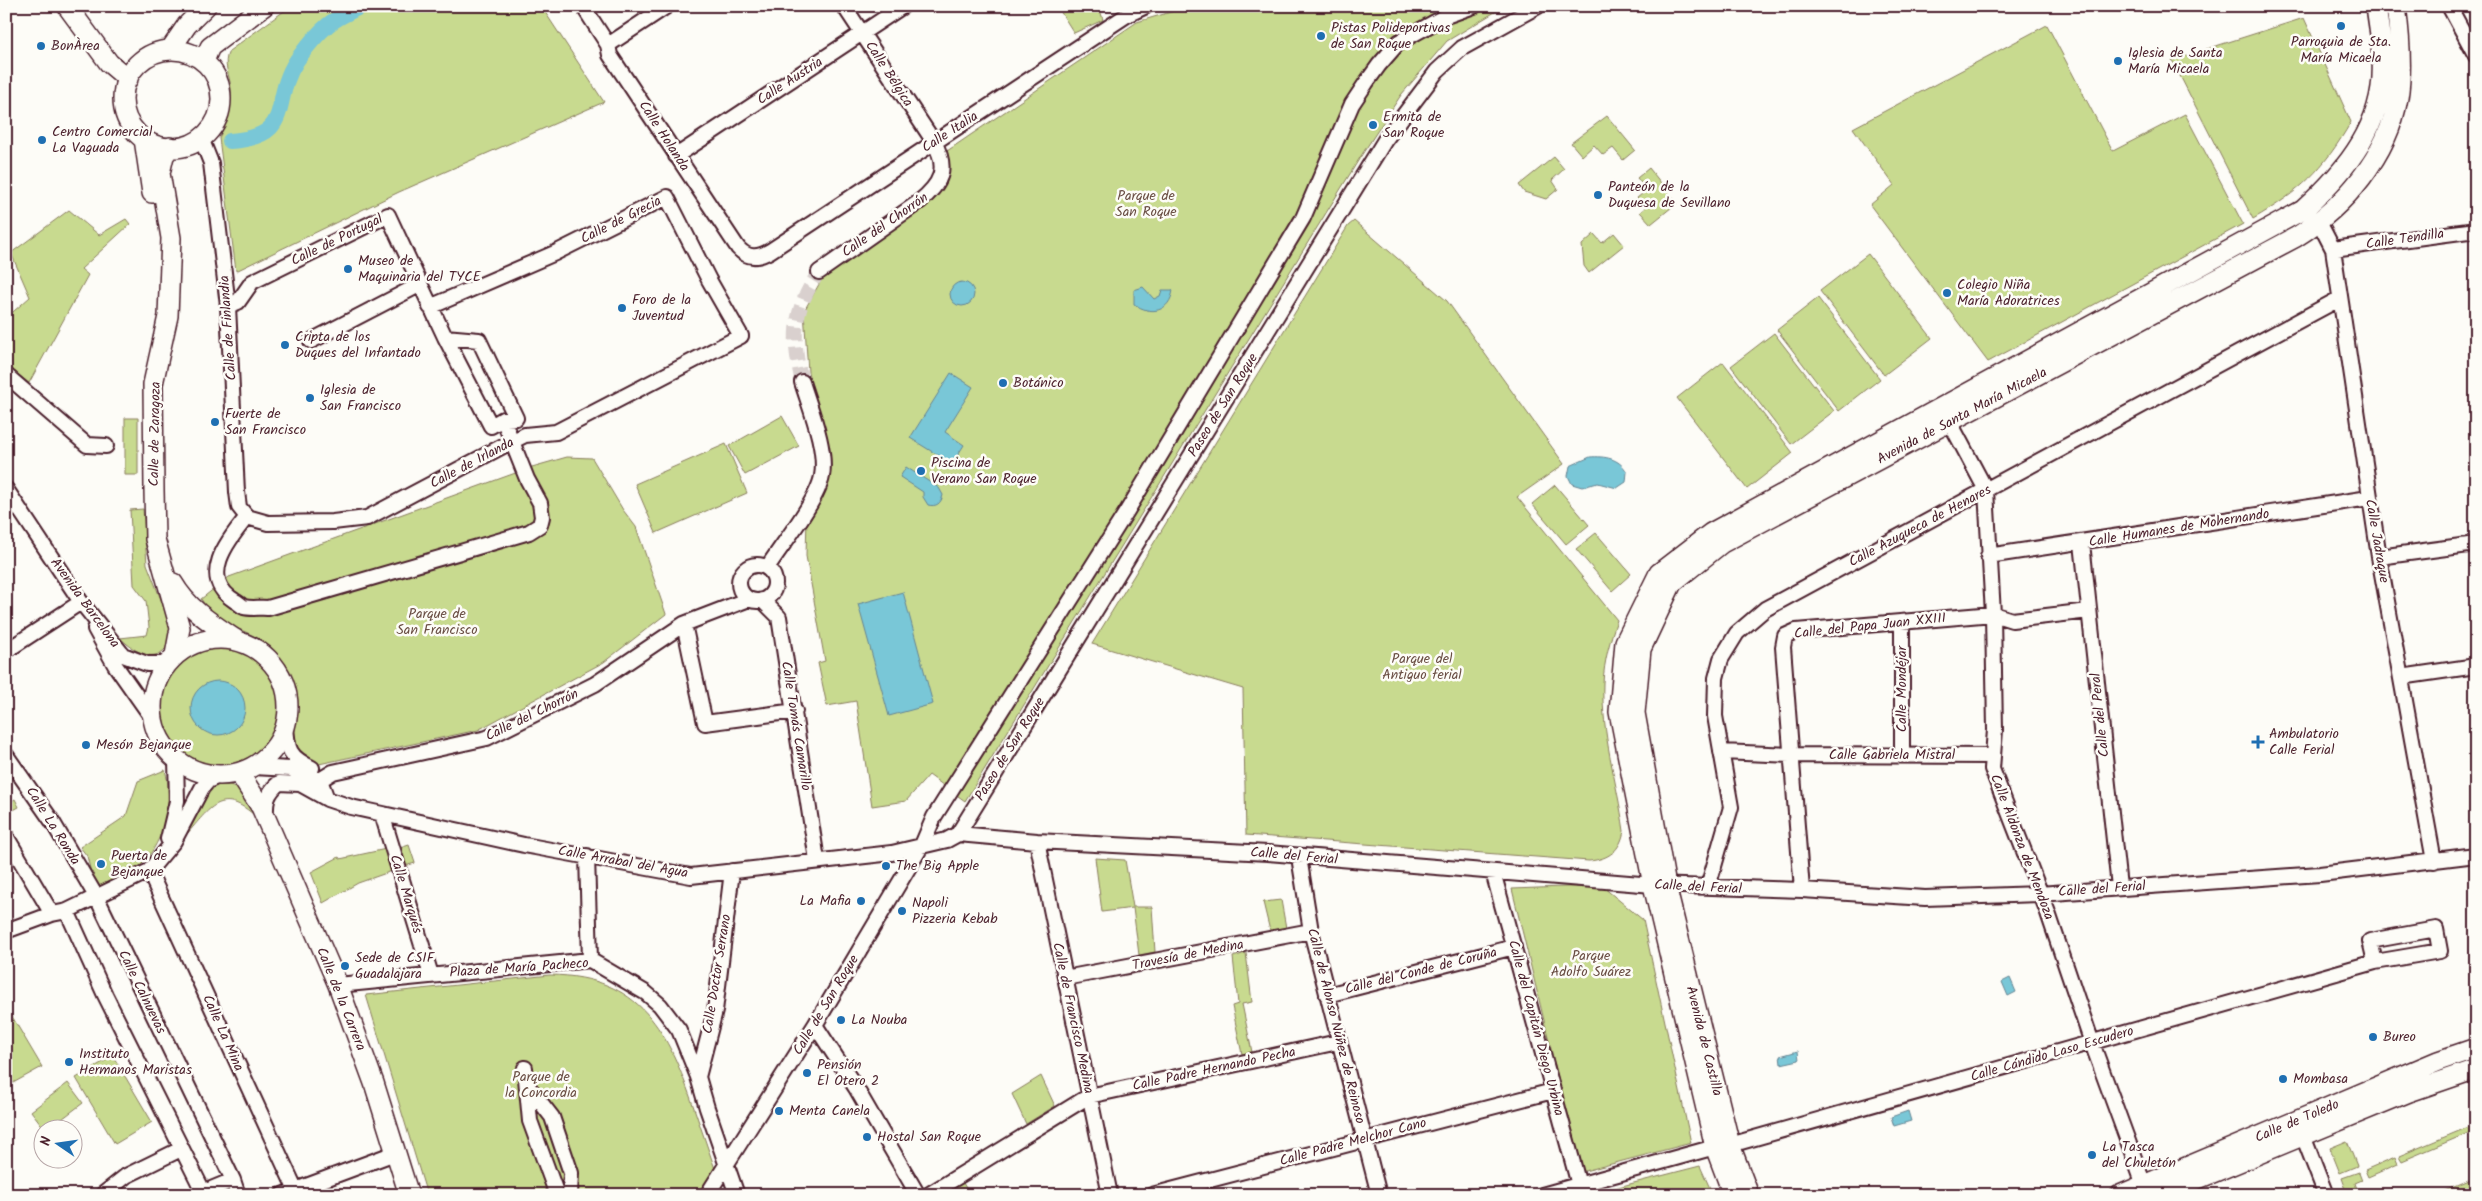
<svg xmlns="http://www.w3.org/2000/svg" width="2482" height="1201" font-family="Kalam,sans-serif">
<rect width="100%" height="100%" fill="#fdfcf7"/>
<filter id="ink" filterUnits="userSpaceOnUse"><feTurbulence type="fractalNoise" baseFrequency=".02" numOctaves="2"/><feDisplacementMap in="SourceGraphic" scale="10" xChannelSelector="R" yChannelSelector="G"/><feConvolveMatrix kernelMatrix="1 2 1 2 8 2 1 2 1" color-interpolation-filters="sRGB"/></filter>
<g filter="url(#ink)">
<!-- green -->
<path fill="#c8da8f" stroke="#897c5d" d="M 291,6 L 541,6 L 604,102 L 399,192 L 236,271 L 219,138 C 226,123 233,106 231,89 C 230,74 222,65 229,51 Z
M 1057,6 L 1099,6 L 1103,20 L 1074,33 Z
M 1191,6 L 1505,6 L 1447,41 L 1401,95 L 1361,156 L 965,801 L 929,775 L 906,801 L 872,806 L 856,701 L 827,706 L 818,663 L 825,661 L 806,556 L 807,516 L 829,478 L 830,464 L 808,372 L 804,311 L 823,277 L 938,194 C 946,178 949,168 947,151 L 1137,22 Z
M 2304,18 L 2351,122 C 2323,170 2301,191 2253,219 L 2172,60 Z
M 2047,25 L 2113,151 L 2185,114 L 2243,224 L 1988,362 L 1870,205 L 1894,185 L 1853,128 Z
M 1607,116 L 1635,150 L 1623,160 L 1613,148 L 1603,155 L 1594,145 L 1582,156 L 1571,143 Z
M 1554,157 L 1564,169 L 1552,180 L 1558,189 L 1546,199 L 1524,192 L 1519,185 Z
M 1649,168 L 1677,203 L 1651,224 L 1640,212 L 1645,208 L 1637,198 L 1647,190 L 1637,178 Z
M 69,210 L 99,235 L 126,219 L 130,224 L 81,269 L 88,275 L 29,383 L 6,365 L 6,318 L 30,297 L 11,253 Z
M 1354,221 L 1447,301 L 1564,464 L 1517,497 L 1617,620 C 1610,640 1604,661 1603,683 C 1601,733 1617,782 1624,831 C 1620,851 1609,859 1589,861 L 1246,835 L 1243,689 L 1092,644 L 1348,226 Z
M 1614,233 L 1624,245 L 1589,273 L 1584,266 L 1582,245 L 1594,234 L 1602,243 Z
M 1868,254 L 1932,338 L 1884,375 L 1820,291 Z
M 1818,298 L 1880,379 L 1839,411 L 1777,330 Z
M 1774,333 L 1834,411 L 1791,444 L 1731,366 Z
M 1723,362 L 1793,453 L 1747,489 L 1677,398 Z
M 782,416 L 799,446 L 745,475 L 729,446 Z
M 125,418 L 138,418 L 138,475 L 125,475 Z
M 726,444 L 747,493 L 656,533 L 635,484 Z
M 567,457 L 592,458 L 623,510 L 636,527 L 666,614 L 604,662 L 478,730 L 319,764 L 303,761 C 300,755 293,747 291,741 C 289,728 293,714 292,702 C 289,651 261,634 216,622 L 201,599 L 229,577 L 532,467 Z
M 1555,485 L 1589,525 L 1566,544 L 1532,504 Z
M 143,509 L 147,564 L 174,633 C 162,666 142,658 120,638 L 147,635 L 149,627 L 146,601 L 134,585 L 130,510 Z
M 1596,533 L 1631,574 L 1612,591 L 1576,549 Z
M161 706a59 59 0 1 1 118 0a59 59 0 1 1-118 0Z
M 165,770 C 174,799 164,841 143,863 C 130,877 112,887 97,898 L 87,856 L 80,847 L 126,816 L 138,781 Z
M 225,783 L 240,789 L 253,814 C 221,787 209,809 187,834 C 194,816 202,785 225,783 Z
M 15,799 L 19,807 L 6,814 L 6,804 Z
M 409,845 L 415,863 L 405,866 L 400,848 Z
M 386,849 L 392,871 L 358,883 L 323,903 L 311,872 L 339,857 L 340,859 Z
M 1095,858 L 1125,860 L 1133,907 L 1152,907 L 1155,952 L 1139,955 L 1133,908 L 1102,912 Z
M 1564,887 L 1603,887 L 1643,920 L 1691,1143 L 1581,1172 L 1512,889 Z
M 1281,900 L 1286,928 L 1270,931 L 1263,902 Z
M 1246,953 L 1252,1002 L 1242,1004 L 1252,1052 L 1242,1054 L 1232,1006 L 1238,1004 L 1233,957 Z
M 550,975 C 641,976 668,1031 694,1108 C 704,1137 714,1166 724,1195 L 427,1195 L 366,995 Z
M 10,1013 L 42,1067 L 13,1083 L 6,1071 L 6,1015 Z
M 113,1056 L 152,1122 L 115,1144 L 76,1078 Z
M 1041,1076 L 1055,1106 L 1026,1124 L 1012,1094 Z
M 68,1083 L 83,1103 L 50,1128 L 44,1128 L 31,1111 Z
M 2471,1126 L 2473,1131 L 2402,1161 L 2399,1156 Z
M 2347,1141 L 2357,1166 L 2340,1173 L 2330,1148 Z
M 2395,1157 L 2398,1164 L 2368,1177 L 2365,1170 Z
M 1700,1166 L 1713,1195 L 1587,1195 Z
M 2359,1172 L 2362,1180 L 2355,1183 L 2359,1195 L 2348,1195 L 2342,1178 Z
M 2473,1179 L 2475,1185 L 2449,1195 L 2435,1195 Z
M 963,1183 L 970,1195 L 943,1195 Z"/>
<!-- water -->
<path fill="#79c7d7" stroke="#668492" d="M950 294a12 12 0 1 1 24 0a12 12 0 1 1-24 0Z
M 1143,287 L 1154,299 L 1160,296 L 1162,290 L 1173,290 C 1170,312 1151,316 1134,304 L 1134,290 Z
M 951,373 L 973,387 L 945,432 L 964,445 L 952,464 L 910,438 Z
M 1590,457 C 1605,456 1619,458 1627,472 L 1626,482 L 1617,488 L 1598,483 L 1582,487 L 1572,484 L 1568,476 L 1570,466 Z
M 906,467 L 939,488 L 943,495 C 941,504 936,507 928,505 L 923,497 L 923,492 L 900,477 Z
M 903,592 L 933,704 L 889,716 L 858,604 Z
M191 708a27 27 0 1 1 54 0a27 27 0 1 1-54 0Z
M 2010,978 L 2016,992 L 2008,996 L 2002,982 Z
M 1798,1051 L 1799,1060 L 1781,1064 L 1780,1056 Z
M 1908,1111 L 1911,1121 L 1894,1126 L 1891,1117 Z"/>
<g fill="none" stroke-linecap="round" stroke-linejoin="round">
<!-- canal -->
<path stroke="#79c7d7" stroke-width="16" d="M 230,141 C 297,136 269,102 297,60 C 305,49 317,34 328,25 C 337,17 350,12 361,6"/>
<!-- street-tunnel -->
<path stroke="#d9d0ce" stroke-width="14" stroke-dasharray="14 7" stroke-linecap="butt" d="M 802,382 C 791,336 793,311 819,272"/>
<defs>
<path id="street" d="M 583,6 L 608,45 L 610,55 L 738,248 C 748,259 758,258 770,251 L 1127,15 L 1146,6
M 2449,6 L 2476,56
M 608,45 L 667,6
M 201,138 L 211,163 L 228,306 L 237,492 L 239,507 L 247,517
M 676,156 L 903,6
M 2319,222 L 2333,249 L 2379,557 L 2434,861
M 2333,249 L 2476,230
M 819,272 L 919,202 C 941,184 949,169 934,142 L 844,6
M 228,306 L 238,302 L 252,282 L 388,215 L 445,337
M 445,337 L 479,340 L 516,418 L 503,419 L 491,426 Z
M 311,341 L 419,285
M 6,375 L 87,445 L 106,446
M 1945,413 L 1986,490 L 1993,614 L 1995,730 L 1992,769 L 2047,910 L 2092,1043 L 2144,1185
M 6,489 L 81,602 L 123,655 L 147,664 L 166,664
M 247,517 L 268,523 L 333,522 L 367,518 L 503,446 L 525,435 L 556,432 L 741,336 L 709,280 L 667,197 L 555,253 L 430,307
M 247,517 C 227,541 198,578 235,601 C 238,602 241,606 244,607 C 251,609 261,607 268,608 L 529,532 L 540,525 L 542,517 L 540,503 L 527,479 L 503,419
M 2082,543 L 2119,887
M 1988,556 L 2369,498
M 2379,557 L 2476,544
M739 583a18 18 0 1 1 36 0a18 18 0 1 1-36 0Z
M 767,568 C 781,546 818,500 822,476 C 827,449 810,408 802,382
M 762,600 L 779,617 L 817,860
M 1902,622 L 1902,755
M 684,624 L 705,723 L 795,711
M 95,629 L 115,665 L 153,719
M 6,651 L 81,602
M 2401,677 L 2476,666
M 286,724 C 287,750 289,757 312,768
M 1721,752 L 1790,755 L 1993,756
M 6,755 L 52,821 L 97,898 L 233,1180 L 238,1195
M 253,767 L 291,769 L 320,780 L 327,799 L 351,807 L 524,845 L 691,876 L 892,853 L 947,840 L 958,834 L 1037,841 L 1268,853 L 1653,885 L 1802,890 L 1925,898 L 2039,894 L 2320,874 L 2476,855
M 320,780 L 333,772 L 487,738 L 595,684 L 684,624 L 749,599
M 382,814 L 431,975
M 266,817 C 265,802 267,793 279,783 L 300,784 L 327,799
M 958,834 L 1385,140 L 1437,71 L 1462,48 L 1538,6
M 6,836 L 52,914
M 168,839 L 177,801 L 176,759
M 1037,841 L 1110,1195
M 587,856 L 590,960
M 1299,857 L 1311,931 L 1379,1195
M 149,871 L 298,1195
M 1493,872 L 1579,1185
M 1708,887 L 1731,807 L 1715,716 L 1716,678 L 1721,659 L 1737,633 L 1765,609 L 2339,299
M 1802,890 L 1783,647 L 1785,636 L 1796,631 L 1993,614 L 2012,620 L 2089,611
M 67,911 L 105,995 L 205,1195
M 6,931 L 52,914 L 67,911 L 149,871 L 174,841 L 202,788 L 208,781 L 220,775
M 1065,978 L 1311,931
M 338,985 L 590,960 L 646,993 L 660,1005 L 679,1030 L 698,1077 L 707,1108 L 737,1195
M 1327,995 L 1514,947
M 815,1025 L 856,1088 L 918,1195
M 525,1068 L 530,1121 L 557,1195
M 698,1077 L 715,1011 L 732,871
M 527,1085 L 552,1117 L 571,1173 L 570,1195
M 2300,1128 L 2326,1195
M 1730,1145 L 2375,962 L 2370,941 L 2436,929 L 2440,951 L 2375,962
M 204,1192 L 233,1180
M 102,1195 L 126,1176 L 181,1149
M 282,1195 L 395,1153
M 707,1195 L 815,1025 L 922,845 L 934,817 L 1127,511 L 1303,218 L 1352,104 L 1366,83 L 1379,65 L 1399,42 L 1446,16 L 1474,6
M 928,1195 L 1089,1096 L 1338,1042
M 1152,1195 L 1553,1091
M 1542,1195 L 1715,1147"/>
<path id="secondary" d="M 67,6 L 109,63 L 128,79
M 170,50 L 187,25 L 206,6
M123 99a49 49 0 1 1 98 0a49 49 0 1 1-98 0Z
M 204,61 L 210,47 L 264,6
M 144,139 L 152,193
M 170,147 L 164,156 L 160,173 L 171,238 L 168,316 L 153,384 L 154,490 L 155,539 L 180,628 L 175,655
M 173,583 C 188,609 211,623 235,639
M152 707a68 68 0 1 1 136 0a68 68 0 1 1-136 0Z
M 239,773 L 261,807 L 338,985 L 374,1083 L 409,1195
M 1733,1195 L 1715,1147 L 1653,885 L 1619,712 L 1625,642 L 1659,573 L 1711,533 L 2303,210 C 2347,170 2386,123 2382,60 C 2382,42 2378,24 2376,6
M 1749,1195 L 1730,1145 L 1666,886 L 1635,713 L 1641,649 L 1672,583 L 1722,543 L 2296,237 C 2344,207 2388,156 2398,98 C 2403,68 2400,36 2396,6
M 2120,1195 L 2438,1061 L 2476,1048
M 2159,1195 L 2409,1092 L 2476,1069"/>
</defs>
<!-- street casing -->
<use href="#street" stroke="#4a1f2b" stroke-width="18"/>
<!-- secondary casing -->
<use href="#secondary" stroke="#4a1f2b" stroke-width="22"/>
<!-- street -->
<use href="#street" stroke="#fdfcf7" stroke-width="14"/>
<!-- secondary -->
<use href="#secondary" stroke="#fdfcf7" stroke-width="19"/>
</g>
</g>
<!-- markers -->
<g fill="#1f6fb2" stroke="#fdfcf7" stroke-width="2">
<circle cx="2341" cy="26" r="5"/>
<circle cx="1321" cy="36" r="5"/>
<circle cx="41" cy="46" r="5"/>
<circle cx="2118" cy="61" r="5"/>
<circle cx="1373" cy="125" r="5"/>
<circle cx="42" cy="140" r="5"/>
<circle cx="1598" cy="195" r="5"/>
<circle cx="348" cy="269" r="5"/>
<circle cx="1947" cy="293" r="5"/>
<circle cx="622" cy="308" r="5"/>
<circle cx="285" cy="345" r="5"/>
<circle cx="1003" cy="383" r="5"/>
<circle cx="310" cy="398" r="5"/>
<circle cx="215" cy="422" r="5"/>
<circle cx="921" cy="471" r="5"/>
<path d="M2255.5 734.5h5v5h5v5h-5v5h-5v-5h-5v-5h5z"/>
<circle cx="86" cy="745" r="5"/>
<circle cx="101" cy="864" r="5"/>
<circle cx="886" cy="866" r="5"/>
<circle cx="861" cy="901" r="5"/>
<circle cx="902" cy="911" r="5"/>
<circle cx="345" cy="966" r="5"/>
<circle cx="841" cy="1020" r="5"/>
<circle cx="2373" cy="1037" r="5"/>
<circle cx="69" cy="1062" r="5"/>
<circle cx="807" cy="1073" r="5"/>
<circle cx="2283" cy="1079" r="5"/>
<circle cx="779" cy="1111" r="5"/>
<circle cx="867" cy="1137" r="5"/>
<circle cx="2092" cy="1155" r="5"/>
</g>
<g text-anchor="middle" dominant-baseline="central" stroke-width="5" stroke-linejoin="round" paint-order="stroke">
<!-- poi labels -->
<g font-size="14" fill="#4a1f2b" stroke="#fdfcf7" text-anchor="start">
<text x="1331" y="28">Pistas Polideportivas<tspan x="1331" dy="16">de San Roque</tspan></text>
<text x="2341" y="42" text-anchor="middle">Parroquia de Sta.<tspan x="2341" dy="16">María Micaela</tspan></text>
<text x="51" y="46">BonÀrea</text>
<text x="2128" y="53">Iglesia de Santa<tspan x="2128" dy="16">María Micaela</tspan></text>
<text x="1383" y="117">Ermita de<tspan x="1383" dy="16">San Roque</tspan></text>
<text x="52" y="132">Centro Comercial<tspan x="52" dy="16">La Vaguada</tspan></text>
<text x="1608" y="187">Panteón de la<tspan x="1608" dy="16">Duquesa de Sevillano</tspan></text>
<text x="358" y="261">Museo de<tspan x="358" dy="16">Maquinaria del TYCE</tspan></text>
<text x="1957" y="285">Colegio Niña<tspan x="1957" dy="16">María Adoratrices</tspan></text>
<text x="632" y="300">Foro de la<tspan x="632" dy="16">Juventud</tspan></text>
<text x="295" y="337">Cripta de los<tspan x="295" dy="16">Duques del Infantado</tspan></text>
<text x="1013" y="383">Botánico</text>
<text x="320" y="390">Iglesia de<tspan x="320" dy="16">San Francisco</tspan></text>
<text x="225" y="414">Fuerte de<tspan x="225" dy="16">San Francisco</tspan></text>
<text x="931" y="463">Piscina de<tspan x="931" dy="16">Verano San Roque</tspan></text>
<text x="2269" y="734">Ambulatorio<tspan x="2269" dy="16">Calle Ferial</tspan></text>
<text x="96" y="745">Mesón Bejanque</text>
<text x="111" y="856">Puerta de<tspan x="111" dy="16">Bejanque</tspan></text>
<text x="896" y="866">The Big Apple</text>
<text x="851" y="901" text-anchor="end">La Mafia</text>
<text x="912" y="903">Napoli<tspan x="912" dy="16">Pizzeria Kebab</tspan></text>
<text x="355" y="958">Sede de CSIF<tspan x="355" dy="16">Guadalajara</tspan></text>
<text x="851" y="1020">La Nouba</text>
<text x="2383" y="1037">Bureo</text>
<text x="79" y="1054">Instituto<tspan x="79" dy="16">Hermanos Maristas</tspan></text>
<text x="817" y="1065">Pensión<tspan x="817" dy="16">El Otero 2</tspan></text>
<text x="2293" y="1079">Mombasa</text>
<text x="789" y="1111">Menta Canela</text>
<text x="877" y="1137">Hostal San Roque</text>
<text x="2102" y="1147">La Tasca<tspan x="2102" dy="16">del Chuletón</tspan></text>
</g>
<!-- street labels -->
<g font-size="14" fill="#4a1f2b" stroke="#fdfcf7">
<text transform="translate(889 74) rotate(57)">Calle Bélgica</text>
<text transform="translate(790 81) rotate(-33)">Calle Austria</text>
<text transform="translate(950 132) rotate(-33)">Calle Italia</text>
<text transform="translate(664 136) rotate(57)">Calle Holanda</text>
<text transform="translate(621 220) rotate(-27)">Calle de Grecia</text>
<text transform="translate(885 225) rotate(-35)">Calle del Chorrón</text>
<text transform="translate(2405 239) rotate(-8)">Calle Tendilla</text>
<text transform="translate(337 240) rotate(-26)">Calle de Portugal</text>
<text transform="translate(228 328) rotate(-94)">Calle de Finlandia</text>
<text transform="translate(1223 405) rotate(-58)">Paseo de San Roque</text>
<text transform="translate(1962 416) rotate(-28)">Avenida de Santa María Micaela</text>
<text transform="translate(155 434) rotate(-89)">Calle de Zaragoza</text>
<text transform="translate(472 463) rotate(-28)">Calle de Irlanda</text>
<text transform="translate(1920 526) rotate(-28)">Calle Azuqueca de Henares</text>
<text transform="translate(2179 528) rotate(-9)">Calle Humanes de Mohernando</text>
<text transform="translate(2377 541) rotate(80)">Calle Jadraque</text>
<text transform="translate(85 603) rotate(54)">Avenida Barcelona</text>
<text transform="translate(1870 626) rotate(-6)">Calle del Papa Juan XXIII</text>
<text transform="translate(1902 689) rotate(-90)">Calle Mondéjar</text>
<text transform="translate(532 715) rotate(-26)">Calle del Chorrón</text>
<text transform="translate(2100 715) rotate(-96)">Calle del Peral</text>
<text transform="translate(796 726) rotate(81)">Calle Tomás Camarillo</text>
<text transform="translate(1010 749) rotate(-58)">Paseo de San Roque</text>
<text x="1892" y="755">Calle Gabriela Mistral</text>
<text transform="translate(53 826) rotate(58)">Calle La Ronda</text>
<text transform="translate(2022 847) rotate(69)">Calle Aldonza de Mendoza</text>
<text transform="translate(1294 856) rotate(5)">Calle del Ferial</text>
<text transform="translate(623 862) rotate(10)">Calle Arrabal del Agua</text>
<text transform="translate(1698 887) rotate(3)">Calle del Ferial</text>
<text transform="translate(2102 889) rotate(-4)">Calle del Ferial</text>
<text transform="translate(406 894) rotate(73)">Calle Marqués</text>
<text transform="translate(1188 955) rotate(-11)">Travesía de Medina</text>
<text transform="translate(519 968) rotate(-4)">Plaza de María Pacheco</text>
<text transform="translate(1421 971) rotate(-14)">Calle del Conde de Coruña</text>
<text transform="translate(717 974) rotate(-81)">Calle Doctor Serrano</text>
<text transform="translate(142 992) rotate(64)">Calle Calnuevas</text>
<text transform="translate(341 999) rotate(68)">Calle de la Carrera</text>
<text transform="translate(826 1005) rotate(-59)">Calle de San Roque</text>
<text transform="translate(1073 1018) rotate(78)">Calle de Francisco Medina</text>
<text transform="translate(1336 1026) rotate(76)">Calle de Alonso Núñez de Reinoso</text>
<text transform="translate(1536 1028) rotate(75)">Calle del Capitán Diego Urbina</text>
<text transform="translate(223 1033) rotate(66)">Calle La Mina</text>
<text transform="translate(1704 1041) rotate(76)">Avenida de Castilla</text>
<text transform="translate(2052 1054) rotate(-16)">Calle Cándido Laso Escudero</text>
<text transform="translate(1214 1069) rotate(-12)">Calle Padre Hernando Pecha</text>
<text transform="translate(2297 1121) rotate(-23)">Calle de Toledo</text>
<text transform="translate(1353 1142) rotate(-15)">Calle Padre Melchor Cano</text>
</g>
<!-- park labels -->
<g font-size="14" fill="#6a4e44" stroke="#fdfcf7">
<text x="1146" y="196">Parque de<tspan x="1146" dy="16">San Roque</tspan></text>
<text x="437" y="614">Parque de<tspan x="437" dy="16">San Francisco</tspan></text>
<text x="1422" y="659">Parque del<tspan x="1422" dy="16">Antiguo ferial</tspan></text>
<text x="1591" y="956">Parque<tspan x="1591" dy="16">Adolfo Suárez</tspan></text>
<text x="541" y="1077">Parque de<tspan x="541" dy="16">la Concordia</tspan></text>
</g>
</g>
<!-- margin -->
<rect width="2482" height="1201" fill="none" stroke="#fdfcf7" stroke-width="25"/>
<rect x="12" y="12" width="2457" height="1176" fill="none" stroke="#4a1f2b" stroke-width="2" filter="url(#ink)"/>
<!-- north arrow -->
<g transform="translate(58 1144) rotate(283)"><circle r="24" fill="#fdfcf7" stroke="#b5a4a5"/>
<path d="M0-4L9 19L0 12L-9 19Z" fill="#1f6fb2"/>
<text y="-8" font-size="14" font-weight="bold" text-anchor="middle" fill="#4a1f2b">N</text>
</g>
</svg>
